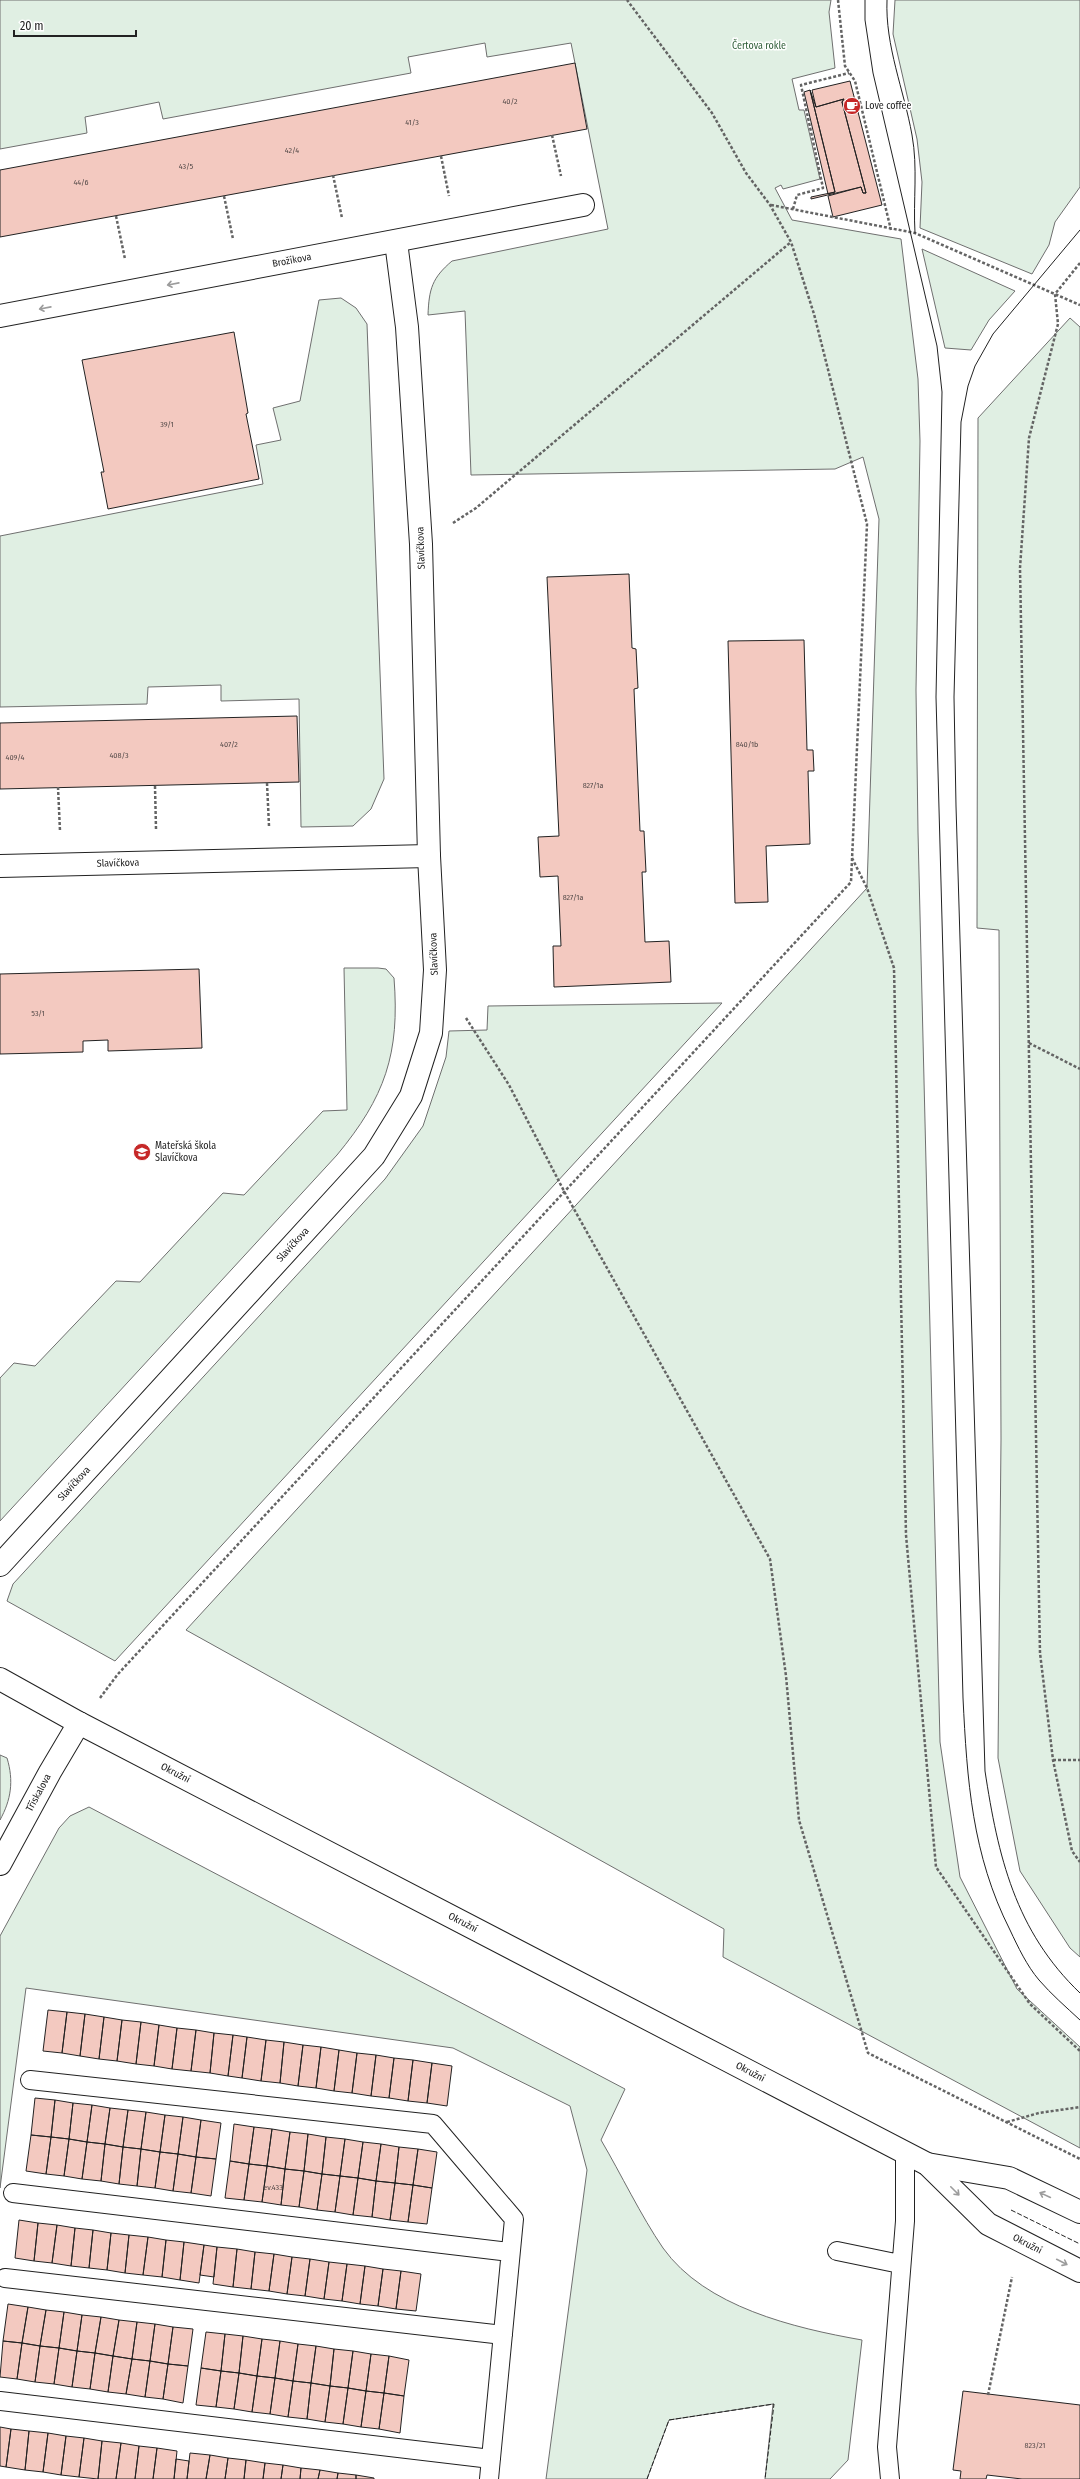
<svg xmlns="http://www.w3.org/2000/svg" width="1080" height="2479" font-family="'Fira Sans Condensed',sans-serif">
<rect width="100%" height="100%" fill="#fff"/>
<!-- green -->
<path fill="#e0efe3" stroke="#6f6f6f" d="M 0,0 L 831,0 L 829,12 L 835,68 L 792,79 L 799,110 L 804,110 L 820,179 L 783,189 L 781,185 L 775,188 L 792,220 L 901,239 L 918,379 L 920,441 L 916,690 L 918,832 L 940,1742 L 960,1877 L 1017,1989 L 1080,2047 L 1080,2148 L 723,1957 L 724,1929 L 186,1630 L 867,888 L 879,519 L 863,457 L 835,469 L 471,475 L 465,311 L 428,315 C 429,289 432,278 452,261 L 608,229 L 571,43 L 487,57 L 485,43 L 408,57 L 411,73 L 163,119 L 159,102 L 85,117 L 87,133 L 0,149 Z
M 895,0 L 1080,0 L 1080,187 L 1055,222 L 1049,245 L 1032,274 L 920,228 L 922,182 L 917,139 L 893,34 Z
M 922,249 L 1015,291 L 989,320 L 971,350 L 945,348 Z
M 341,298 L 356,308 L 367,324 L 384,779 L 371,809 L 353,826 L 301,827 L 299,699 L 221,701 L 221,685 L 148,687 L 147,704 L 0,707 L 0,536 L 263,484 L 256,445 L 281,440 L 273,408 L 300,401 L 319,300 Z
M 1070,318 L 1080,327 L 1080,1957 L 1070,1948 L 1020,1871 L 998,1758 L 1001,1439 L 999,930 L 977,928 L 978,418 Z
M 344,968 L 378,968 L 386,969 L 394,978 C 400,1054 385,1097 337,1155 L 0,1521 L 0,1378 L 14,1363 L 35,1366 L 116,1281 L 140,1282 L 223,1193 L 244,1195 L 323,1111 L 347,1110 Z
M 722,1003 L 115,1661 L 7,1601 L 13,1584 L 385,1179 L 423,1126 L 446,1057 L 449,1031 L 487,1030 L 488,1006 Z
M 0,1755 L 7,1758 C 14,1781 11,1800 0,1820 Z
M 89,1807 L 625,2089 L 601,2140 C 621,2174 641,2216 663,2248 C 705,2307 794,2328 862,2340 L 848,2460 L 830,2479 L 765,2479 L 773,2404 L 669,2420 L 647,2479 L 546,2479 L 587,2170 L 570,2106 L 453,2048 L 26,1988 L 0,2188 L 0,1936 L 59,1828 L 70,1816 Z"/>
<!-- building -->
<path fill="#f3c9c0" stroke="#222" d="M 575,63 L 587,129 L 0,237 L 0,170 Z
M 850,81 L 882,205 L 833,217 L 828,196 L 861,187 L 863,193 L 866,193 L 842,102 L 844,99 L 816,107 L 812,90 Z
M 810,90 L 816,107 L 844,99 L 842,102 L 866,193 L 863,193 L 861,187 L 811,199 L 811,197 L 835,192 Z
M 810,90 L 835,192 L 828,194 L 804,92 Z
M 234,332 L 248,413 L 246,414 L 259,479 L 108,509 L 101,472 L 104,472 L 82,360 Z
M 629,574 L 632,648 L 636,649 L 638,688 L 634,689 L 640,831 L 644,831 L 646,872 L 642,872 L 645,942 L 669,941 L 671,982 L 554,987 L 553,946 L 561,946 L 558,876 L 540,877 L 538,837 L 559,836 L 547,577 Z
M 804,640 L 807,750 L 813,750 L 814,771 L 808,771 L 810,844 L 766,846 L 768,902 L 735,903 L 728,641 Z
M 297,716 L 299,782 L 0,789 L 0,723 Z
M 199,969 L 202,1048 L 108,1051 L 108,1040 L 83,1041 L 83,1052 L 0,1054 L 0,974 Z
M 48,2010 L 67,2012 L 62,2053 L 43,2051 Z
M 67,2012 L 85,2014 L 80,2056 L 62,2053 Z
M 85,2014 L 104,2017 L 99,2059 L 80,2056 Z
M 104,2017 L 122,2020 L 117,2061 L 99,2059 Z
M 122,2020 L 141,2022 L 136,2064 L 117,2061 Z
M 141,2022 L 159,2025 L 154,2066 L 136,2064 Z
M 159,2025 L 177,2028 L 172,2069 L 154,2066 Z
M 177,2028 L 196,2030 L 191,2071 L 172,2069 Z
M 196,2030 L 214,2033 L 210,2073 L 191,2071 Z
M 214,2033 L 233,2035 L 228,2076 L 210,2073 Z
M 233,2035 L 247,2037 L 242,2078 L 228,2076 Z
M 247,2037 L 266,2040 L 261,2081 L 242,2078 Z
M 266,2040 L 284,2042 L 280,2083 L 261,2081 Z
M 284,2042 L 303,2045 L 298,2086 L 280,2083 Z
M 303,2045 L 321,2047 L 316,2088 L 298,2086 Z
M 321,2047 L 339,2050 L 334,2091 L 316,2088 Z
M 339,2050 L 357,2053 L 352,2093 L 334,2091 Z
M 357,2053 L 376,2055 L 371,2096 L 352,2093 Z
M 376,2055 L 394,2058 L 389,2098 L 371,2096 Z
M 394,2058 L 413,2060 L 408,2101 L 389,2098 Z
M 413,2060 L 432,2063 L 427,2103 L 408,2101 Z
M 432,2063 L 452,2066 L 447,2106 L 427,2103 Z
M 35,2098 L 55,2100 L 51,2137 L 31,2135 Z
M 55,2100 L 73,2103 L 69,2139 L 51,2137 Z
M 73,2103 L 92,2105 L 87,2142 L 69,2139 Z
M 92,2105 L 110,2108 L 105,2144 L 87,2142 Z
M 110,2108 L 128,2110 L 123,2147 L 105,2144 Z
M 128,2110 L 146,2112 L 141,2149 L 123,2147 Z
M 146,2112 L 165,2115 L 160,2152 L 141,2149 Z
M 165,2115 L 183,2117 L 178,2154 L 160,2152 Z
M 183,2117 L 201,2120 L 196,2157 L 178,2154 Z
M 201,2120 L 221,2123 L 216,2159 L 196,2157 Z
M 234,2124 L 254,2127 L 249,2164 L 230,2161 Z
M 254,2127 L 272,2129 L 267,2166 L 249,2164 Z
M 272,2129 L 290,2132 L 285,2169 L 267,2166 Z
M 290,2132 L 308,2134 L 304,2171 L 285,2169 Z
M 308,2134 L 326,2137 L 322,2174 L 304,2171 Z
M 31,2135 L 51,2137 L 46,2174 L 26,2171 Z
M 51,2137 L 69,2139 L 64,2176 L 46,2174 Z
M 326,2137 L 345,2139 L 340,2176 L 322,2174 Z
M 69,2139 L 87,2142 L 82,2179 L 64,2176 Z
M 345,2139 L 363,2142 L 358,2178 L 340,2176 Z
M 87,2142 L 105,2144 L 101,2181 L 82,2179 Z
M 363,2142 L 381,2144 L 376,2181 L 358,2178 Z
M 105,2144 L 123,2147 L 119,2184 L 101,2181 Z
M 381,2144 L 399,2147 L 395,2183 L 376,2181 Z
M 123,2147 L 141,2149 L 137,2186 L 119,2184 Z
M 399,2147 L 418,2149 L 413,2185 L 395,2183 Z
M 141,2149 L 160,2152 L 155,2188 L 137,2186 Z
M 418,2149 L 437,2152 L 432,2188 L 413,2185 Z
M 160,2152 L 178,2154 L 173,2191 L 155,2188 Z
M 178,2154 L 196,2157 L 191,2193 L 173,2191 Z
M 196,2157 L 216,2159 L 211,2196 L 191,2193 Z
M 230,2161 L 249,2164 L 244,2200 L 225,2198 Z
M 249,2164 L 267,2166 L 262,2202 L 244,2200 Z
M 267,2166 L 285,2169 L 281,2205 L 262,2202 Z
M 285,2169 L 304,2171 L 299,2207 L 281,2205 Z
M 304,2171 L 322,2174 L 317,2210 L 299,2207 Z
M 322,2174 L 340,2176 L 335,2212 L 317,2210 Z
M 340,2176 L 358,2178 L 353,2215 L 335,2212 Z
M 358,2178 L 376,2181 L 372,2217 L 353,2215 Z
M 376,2181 L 395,2183 L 390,2220 L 372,2217 Z
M 395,2183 L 413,2185 L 408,2222 L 390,2220 Z
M 413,2185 L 432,2188 L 427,2224 L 408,2222 Z
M 19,2220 L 38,2223 L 34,2261 L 15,2258 Z
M 38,2223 L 57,2225 L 52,2263 L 34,2261 Z
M 57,2225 L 75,2228 L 71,2266 L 52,2263 Z
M 75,2228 L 93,2230 L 89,2268 L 71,2266 Z
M 93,2230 L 111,2233 L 107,2270 L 89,2268 Z
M 111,2233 L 129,2235 L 125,2273 L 107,2270 Z
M 129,2235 L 148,2237 L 143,2275 L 125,2273 Z
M 148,2237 L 166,2240 L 162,2277 L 143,2275 Z
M 166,2240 L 184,2242 L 180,2280 L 162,2277 Z
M 184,2242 L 204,2245 L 199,2283 L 180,2280 Z
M 204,2245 L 217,2247 L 214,2277 L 200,2275 Z
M 217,2247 L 237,2249 L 233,2287 L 213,2284 Z
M 237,2249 L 255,2252 L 251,2289 L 233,2287 Z
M 255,2252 L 274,2254 L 269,2291 L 251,2289 Z
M 274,2254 L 292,2257 L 287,2294 L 269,2291 Z
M 292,2257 L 310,2259 L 305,2296 L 287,2294 Z
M 310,2259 L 329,2262 L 324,2299 L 305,2296 Z
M 329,2262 L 347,2264 L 342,2301 L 324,2299 Z
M 347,2264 L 365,2266 L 360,2304 L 342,2301 Z
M 365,2266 L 383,2269 L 378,2306 L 360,2304 Z
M 383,2269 L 401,2271 L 396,2309 L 378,2306 Z
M 401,2271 L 421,2274 L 416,2311 L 396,2309 Z
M 8,2304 L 28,2307 L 22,2343 L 3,2341 Z
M 28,2307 L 46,2310 L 40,2346 L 22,2343 Z
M 46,2310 L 64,2312 L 59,2348 L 40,2346 Z
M 64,2312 L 82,2315 L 77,2351 L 59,2348 Z
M 82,2315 L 101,2317 L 95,2353 L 77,2351 Z
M 101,2317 L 119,2320 L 113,2356 L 95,2353 Z
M 119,2320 L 137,2322 L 132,2359 L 113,2356 Z
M 137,2322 L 155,2324 L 150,2361 L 132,2359 Z
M 155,2324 L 173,2327 L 168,2364 L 150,2361 Z
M 173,2327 L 193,2329 L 188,2366 L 168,2364 Z
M 206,2332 L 225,2334 L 221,2371 L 201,2368 Z
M 225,2334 L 243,2336 L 239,2373 L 221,2371 Z
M 243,2336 L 262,2339 L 257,2376 L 239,2373 Z
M 262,2339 L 280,2341 L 275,2378 L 257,2376 Z
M 3,2341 L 22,2343 L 17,2379 L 0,2377 Z
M 280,2341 L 298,2344 L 293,2381 L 275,2378 Z
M 22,2343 L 40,2346 L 35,2382 L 17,2379 Z
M 298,2344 L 316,2346 L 311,2383 L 293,2381 Z
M 40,2346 L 59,2348 L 54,2384 L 35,2382 Z
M 316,2346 L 334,2349 L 330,2386 L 311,2383 Z
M 59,2348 L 77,2351 L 72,2387 L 54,2384 Z
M 334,2349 L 353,2351 L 348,2388 L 330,2386 Z
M 77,2351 L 95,2353 L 90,2389 L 72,2387 Z
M 353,2351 L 371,2354 L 366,2391 L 348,2388 Z
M 95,2353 L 113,2356 L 108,2392 L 90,2389 Z
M 371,2354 L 389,2356 L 384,2393 L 366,2391 Z
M 113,2356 L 132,2359 L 126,2394 L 108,2392 Z
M 389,2356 L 409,2360 L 404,2396 L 384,2393 Z
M 132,2359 L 150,2361 L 145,2397 L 126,2394 Z
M 150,2361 L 168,2364 L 163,2399 L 145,2397 Z
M 168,2364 L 188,2366 L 183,2403 L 163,2399 Z
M 201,2368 L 221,2371 L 216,2407 L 196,2405 Z
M 221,2371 L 239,2373 L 234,2409 L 216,2407 Z
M 239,2373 L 257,2376 L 252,2412 L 234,2409 Z
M 257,2376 L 275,2378 L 270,2414 L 252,2412 Z
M 275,2378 L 293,2381 L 288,2417 L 270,2414 Z
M 293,2381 L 311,2383 L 307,2419 L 288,2417 Z
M 311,2383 L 330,2386 L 325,2422 L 307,2419 Z
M 330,2386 L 348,2388 L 343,2424 L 325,2422 Z
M 348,2388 L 366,2391 L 361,2427 L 343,2424 Z
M 366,2391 L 384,2393 L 379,2429 L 361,2427 Z
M 963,2391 L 1080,2405 L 1080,2479 L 1022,2479 L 987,2475 L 986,2479 L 960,2479 L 961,2471 L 953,2470 Z
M 384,2393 L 404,2396 L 400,2433 L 379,2429 Z
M 0,2427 L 11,2429 L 6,2467 L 0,2466 Z
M 11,2429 L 29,2431 L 25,2470 L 6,2467 Z
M 29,2431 L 48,2433 L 43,2472 L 25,2470 Z
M 48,2433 L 66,2436 L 61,2475 L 43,2472 Z
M 66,2436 L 84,2438 L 79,2477 L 61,2475 Z
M 84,2438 L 102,2441 L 98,2479 L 79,2477 Z
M 102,2441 L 121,2443 L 116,2479 L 98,2479 Z
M 121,2443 L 139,2446 L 135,2479 L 116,2479 Z
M 139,2446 L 157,2448 L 153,2479 L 135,2479 Z
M 157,2448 L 177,2451 L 174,2479 L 153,2479 Z
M 190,2453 L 210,2455 L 206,2479 L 187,2479 Z
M 210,2455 L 228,2458 L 225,2479 L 206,2479 Z
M 228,2458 L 246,2460 L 244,2479 L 225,2479 Z
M 176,2459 L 189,2461 L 187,2479 L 174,2479 Z
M 246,2460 L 265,2463 L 263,2479 L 244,2479 Z
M 265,2463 L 283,2465 L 281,2479 L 263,2479 Z
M 283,2465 L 301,2468 L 300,2479 L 281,2479 Z
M 301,2468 L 320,2470 L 318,2479 L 300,2479 Z
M 320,2470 L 338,2473 L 337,2479 L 318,2479 Z
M 338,2473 L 356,2475 L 356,2479 L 337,2479 Z
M 356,2475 L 374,2478 L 374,2479 L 356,2479 Z"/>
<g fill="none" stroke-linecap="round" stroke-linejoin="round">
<defs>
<path id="lane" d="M 30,2080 L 433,2124 L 514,2219 L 489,2479
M 13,2193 L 510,2252
M 837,2251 L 900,2264
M 5,2278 L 503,2335
M 0,2401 L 491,2459
M 890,2479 L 887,2447 L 905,2221 L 905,2152"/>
<g id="street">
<path id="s1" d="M 0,316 L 583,205"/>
<path id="s2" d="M 0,866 L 429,856"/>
<path id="s3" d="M 0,1565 L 374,1156 L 411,1096 L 431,1033 L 435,970 L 429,856 L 421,544 L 407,327 L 396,242"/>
<path id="s4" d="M 0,1864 L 50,1772 L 79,1723"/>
</g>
<g id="secondary">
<path id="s5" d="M 0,1679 L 79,1723 L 927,2164 L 988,2224 L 1080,2271"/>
<path d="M 927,2164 L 1009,2178 L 1080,2212"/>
</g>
</defs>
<!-- lane casing -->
<use href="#lane" stroke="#222" stroke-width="20"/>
<!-- street casing -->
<use href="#street" stroke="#222" stroke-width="24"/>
<!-- secondary casing -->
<use href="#secondary" stroke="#222" stroke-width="24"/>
<!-- path -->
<path stroke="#646464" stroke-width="2.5" stroke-dasharray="3 2" stroke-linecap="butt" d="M 838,0 L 845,66 L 855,81 L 891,230
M 552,135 L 561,176
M 441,156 L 449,196
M 333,175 L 342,218
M 224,196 L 233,239
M 771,205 L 915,233 L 1080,305
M 793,209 L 797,195 L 823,188 L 801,85 L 849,73
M 116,216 L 125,259
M 1080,263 L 1055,294 L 1058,324 L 1029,438 L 1020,568 L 1040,1653 L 1053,1760 L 1072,1851 L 1080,1862
M 453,523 L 476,508 L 791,242
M 267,783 L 269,826
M 155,786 L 156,829
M 58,787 L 60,831
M 852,858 L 867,888 L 894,968 L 906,1535 L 936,1867 L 1030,2004 L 1080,2051
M 466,1018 L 509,1085 L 565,1193 L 770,1559 L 786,1676 L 799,1820 L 868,2053 L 1080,2159
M 1029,1043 L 1080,1069
M 100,1698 L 118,1674 L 851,882 L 867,524 L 814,314 L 791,242 L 770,205 L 746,173 L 712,113 L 627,0
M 1053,1760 L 1080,1760
M 1007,2122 L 1039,2113 L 1080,2107
M 988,2395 L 1012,2277"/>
<!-- lane -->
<use href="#lane" stroke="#fff" stroke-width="18"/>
<!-- street -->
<use href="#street" stroke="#fff" stroke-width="22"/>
<!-- secondary -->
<use href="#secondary" stroke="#fff" stroke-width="22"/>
<!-- tram -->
<path stroke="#222" stroke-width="1" d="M 865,0 L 865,20 L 873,73 L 937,346 L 942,392 L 936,697 L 963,1698 C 967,1780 972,1855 1010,1930 C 1018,1947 1027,1966 1039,1980 C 1051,1994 1066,2007 1080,2020
M 887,0 C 885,46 904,90 912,135 C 918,168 913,200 915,233
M 1080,230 L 993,334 L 975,366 L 968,386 L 961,422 L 954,697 L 956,806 L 985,1771 C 998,1856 1015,1931 1080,1993"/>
<!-- fence -->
<path stroke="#222" stroke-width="1" stroke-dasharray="5 2" stroke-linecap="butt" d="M 1011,2210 L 1080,2244
M 647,2479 L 669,2420 L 774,2404 L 765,2479"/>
</g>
<!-- one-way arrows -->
<defs><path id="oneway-shaft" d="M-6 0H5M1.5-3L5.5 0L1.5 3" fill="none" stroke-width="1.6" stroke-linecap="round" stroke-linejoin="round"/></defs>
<g stroke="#9c9c9c">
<use href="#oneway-shaft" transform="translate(173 284) rotate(169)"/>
<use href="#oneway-shaft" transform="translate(45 308) rotate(169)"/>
<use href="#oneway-shaft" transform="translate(955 2191) rotate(45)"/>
<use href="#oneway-shaft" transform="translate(1045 2195) rotate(-155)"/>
<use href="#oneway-shaft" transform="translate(1062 2262) rotate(27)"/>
</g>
<!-- icons -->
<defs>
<symbol id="cafe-disc" viewBox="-11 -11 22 22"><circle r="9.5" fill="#c62828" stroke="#fff"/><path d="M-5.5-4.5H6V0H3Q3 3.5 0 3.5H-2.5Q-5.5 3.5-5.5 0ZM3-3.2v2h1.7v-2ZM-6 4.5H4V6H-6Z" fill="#fff"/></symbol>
<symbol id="school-disc" viewBox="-11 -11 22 22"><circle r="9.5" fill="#c62828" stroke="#fff"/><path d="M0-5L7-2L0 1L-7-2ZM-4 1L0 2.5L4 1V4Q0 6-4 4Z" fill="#fff"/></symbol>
</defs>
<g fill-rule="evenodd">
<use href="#cafe-disc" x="842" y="96" width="20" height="20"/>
<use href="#school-disc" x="132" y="1142" width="20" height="20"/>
</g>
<g text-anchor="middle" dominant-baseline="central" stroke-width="3" stroke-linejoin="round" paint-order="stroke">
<!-- number labels -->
<g font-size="8" fill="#564c4a">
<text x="510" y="101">40/2</text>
<text x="412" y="122">41/3</text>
<text x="292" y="150">42/4</text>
<text x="186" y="166">43/5</text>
<text x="81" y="182">44/6</text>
<text x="167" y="424">39/1</text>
<text x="229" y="744">407/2</text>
<text x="747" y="744">840/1b</text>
<text x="119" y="755">408/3</text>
<text x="15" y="757">409/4</text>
<text x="593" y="785">827/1a</text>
<text x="573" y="897">827/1a</text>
<text x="38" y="1013">53/1</text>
<text x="273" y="2187">ev.433</text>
<text x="1035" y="2445">823/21</text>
</g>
<!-- park labels -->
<g font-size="10" fill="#2f5e38" stroke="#fff">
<text x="759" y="46">Čertova rokle</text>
</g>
<!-- poi labels -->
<g font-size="10" fill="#222" stroke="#fff" text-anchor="start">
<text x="865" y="106">Love coffee</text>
<text x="155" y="1146">Mateřská škola<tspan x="155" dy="12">Slavíčkova</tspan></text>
</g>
<!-- street labels -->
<g font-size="10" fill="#222" stroke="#fff">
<text stroke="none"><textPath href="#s1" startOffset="297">Brožíkova</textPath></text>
<text transform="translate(421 548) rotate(-92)">Slavíčkova</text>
<text stroke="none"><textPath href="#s2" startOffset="118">Slavíčkova</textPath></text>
<text transform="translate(434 954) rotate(-92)">Slavíčkova</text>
<text stroke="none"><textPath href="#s3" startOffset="434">Slavíčkova</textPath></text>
<text stroke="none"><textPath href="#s3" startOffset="110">Slavíčkova</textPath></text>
<text stroke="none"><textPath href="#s5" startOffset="199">Okružní</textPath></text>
<text stroke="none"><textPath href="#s4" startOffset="81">Třískalova</textPath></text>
<text stroke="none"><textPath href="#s5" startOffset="523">Okružní</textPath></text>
<text stroke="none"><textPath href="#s5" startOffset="847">Okružní</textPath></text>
<text stroke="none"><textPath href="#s5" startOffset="1176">Okružní</textPath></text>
</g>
</g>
<!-- scale -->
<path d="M14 30v6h122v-6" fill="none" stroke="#222222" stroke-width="2"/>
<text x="20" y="30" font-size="12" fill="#222222" stroke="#ffffff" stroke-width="3" paint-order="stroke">20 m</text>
</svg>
